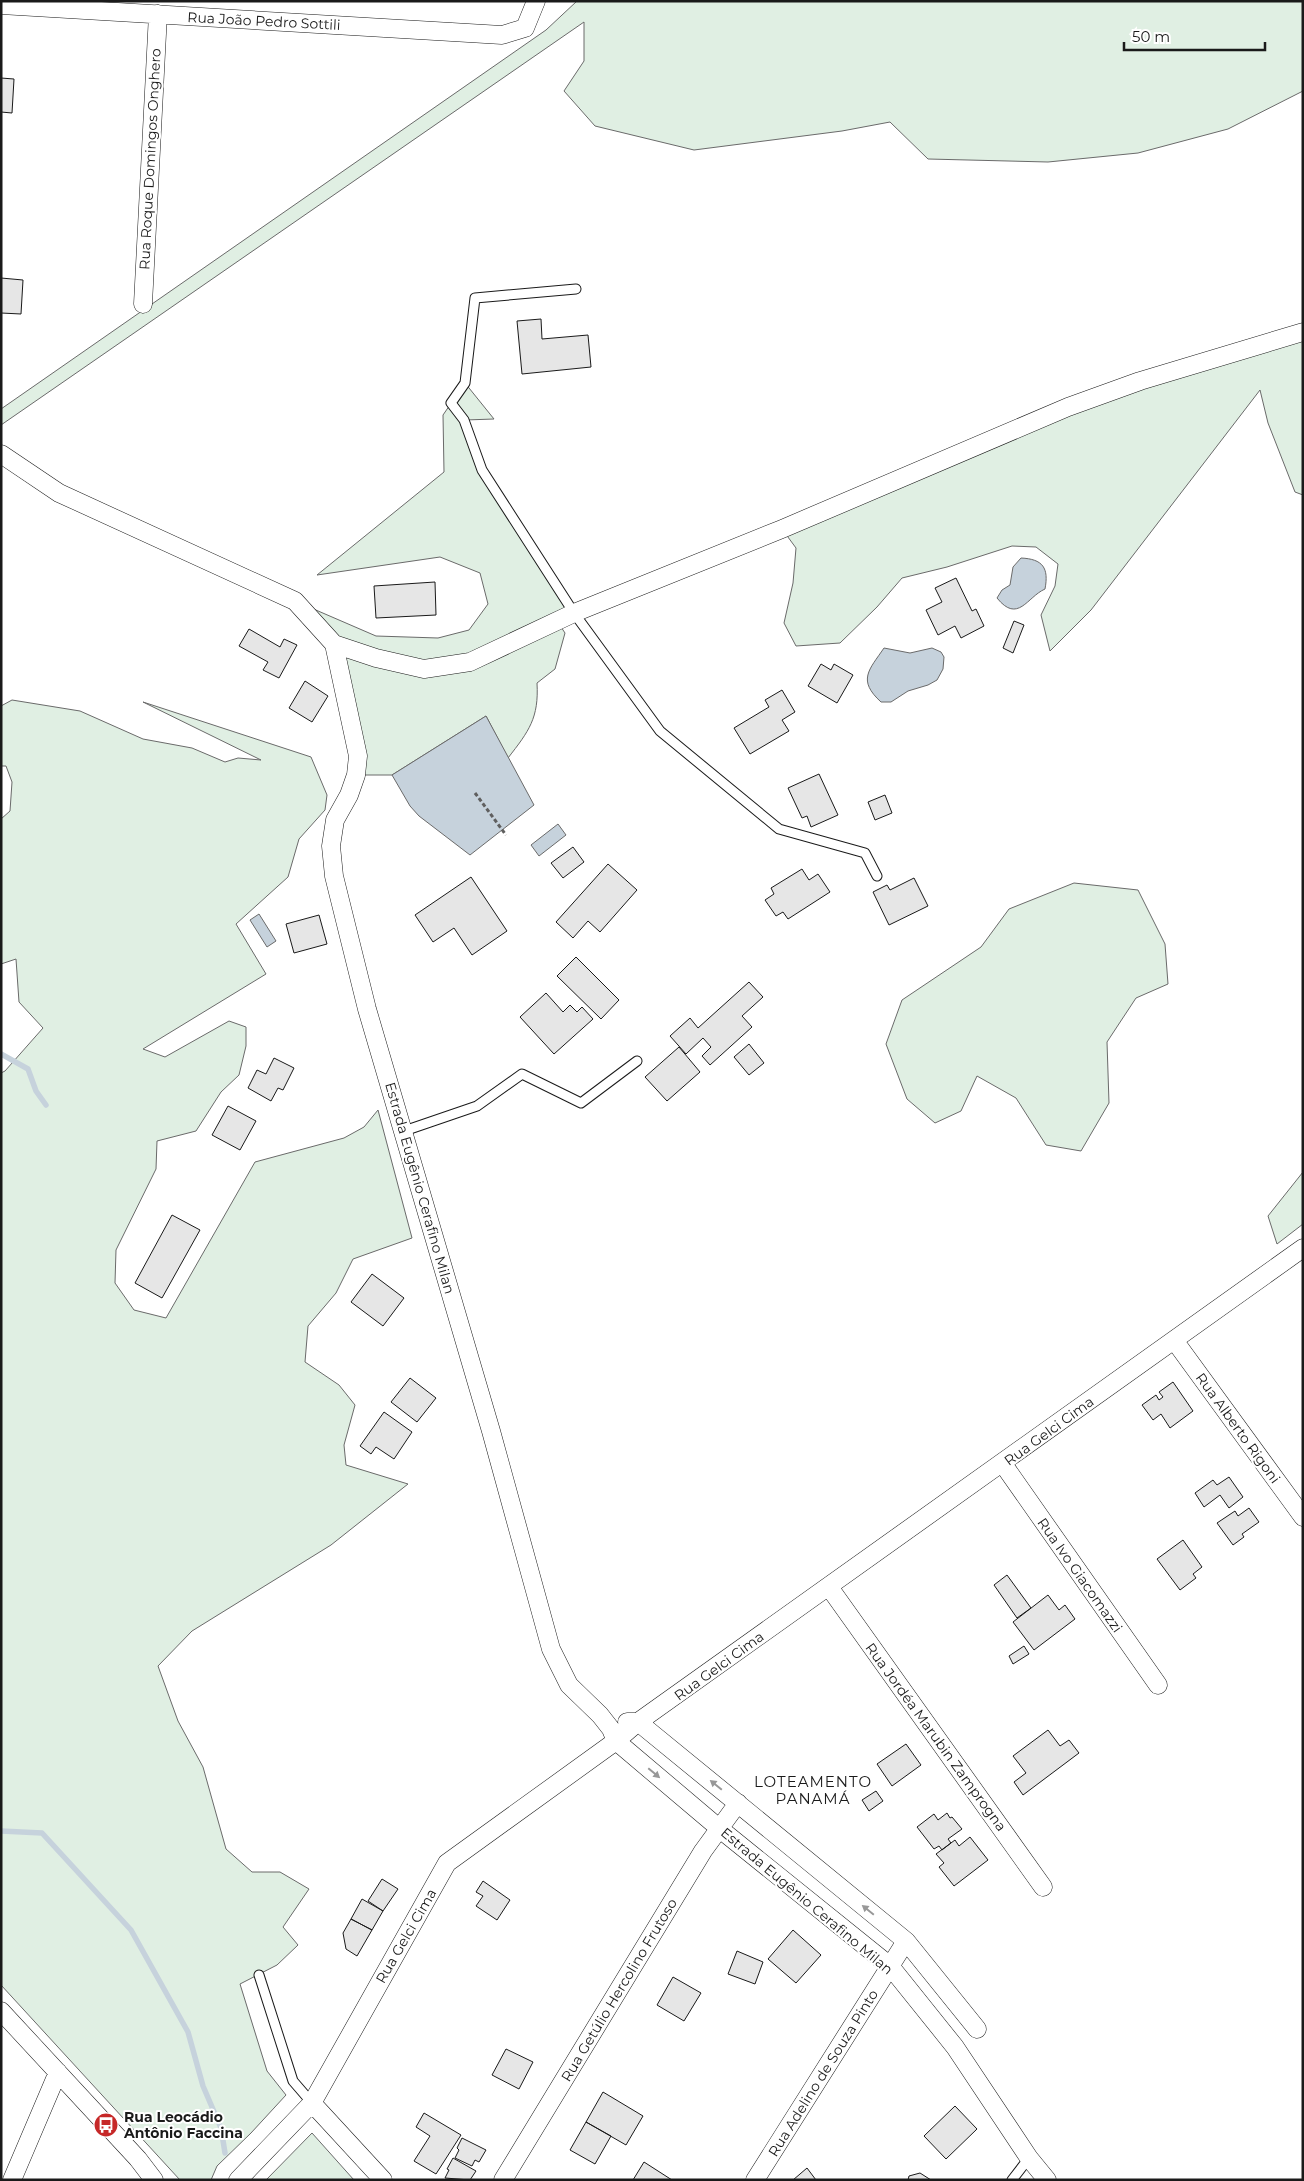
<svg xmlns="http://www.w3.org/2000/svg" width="1304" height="2181" font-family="Montserrat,sans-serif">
<rect width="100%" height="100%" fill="#fff"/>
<!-- green -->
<path fill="#e0efe3" stroke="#6a6a6a" d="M 577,1 L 1303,1 L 1303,91 L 1228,129 L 1138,153 L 1048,162 L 928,159 L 890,122 L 842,131 L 694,150 L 595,126 L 564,91 L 584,61 L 584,22 L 1,425 L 1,409 L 546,30 Z
M 1303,332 L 1303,495 L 1295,492 L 1268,423 L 1260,390 L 1091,610 L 1050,651 L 1041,615 L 1055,586 L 1058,564 L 1036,547 L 1012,546 L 947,567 L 902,578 L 877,607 L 840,643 L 796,646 L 784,623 L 793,583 L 796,548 L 782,529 L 1068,407 Z
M 465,383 L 494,419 L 465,420 L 482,470 L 574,613 L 557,621 L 565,633 L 555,669 L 537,683 C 539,718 529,731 508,758 L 486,716 L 392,775 L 356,775 L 334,644 L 295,601 L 376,636 L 438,638 L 469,630 L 488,604 L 480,573 L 440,557 L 317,575 L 444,472 L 443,415 Z
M 12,700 L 80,711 L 143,739 L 192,748 L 225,762 L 238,758 L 261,760 L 143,702 L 311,757 L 327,795 L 325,810 L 299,839 L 288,877 L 236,924 L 266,974 L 143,1049 L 165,1057 L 229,1021 L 246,1027 L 246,1046 L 239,1075 L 221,1092 L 196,1131 L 157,1141 L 156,1169 L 116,1250 L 115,1283 L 134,1310 L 166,1318 L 255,1162 L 344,1138 L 364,1127 L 378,1110 L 412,1238 L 353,1259 L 336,1293 L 308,1326 L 305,1362 L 339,1385 L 355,1405 L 344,1445 L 346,1465 L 408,1484 L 331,1545 L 192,1631 L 158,1666 L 178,1721 L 203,1767 L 226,1849 L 252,1872 L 280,1872 L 309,1889 L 283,1927 L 298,1945 L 277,1965 L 240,1984 L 267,2071 L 286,2095 L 251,2133 L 217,2166 L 211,2180 L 180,2180 L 1,1985 L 1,1073 L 5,1071 L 43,1028 L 19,1002 L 16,959 L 1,964 L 1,819 L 10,811 L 12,782 L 6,766 L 1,766 L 1,706 Z
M 1074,883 L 1138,890 L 1165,944 L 1168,984 L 1136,998 L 1107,1042 L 1109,1103 L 1081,1151 L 1046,1145 L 1016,1098 L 977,1076 L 961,1111 L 935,1123 L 907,1099 L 886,1044 L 902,1000 L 981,947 L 1009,909 Z
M 1303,1172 L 1303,1224 L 1277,1244 L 1268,1216 Z
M 312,2133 L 354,2180 L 266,2180 Z"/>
<!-- water -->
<path fill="#c6d2dc" stroke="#6a6a6a" d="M 1021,558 C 1043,559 1049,568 1045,589 C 1027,597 1018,624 997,598 L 1002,590 L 1010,585 L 1013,567 Z
M 884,648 L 910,653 L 932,648 L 941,652 L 944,657 L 943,669 L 937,680 L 928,685 L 908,691 L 891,702 L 881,702 C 857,680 869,670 884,648 Z
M 486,716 L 534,805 L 470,855 L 419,816 L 410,806 L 392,775 Z
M 558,824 L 566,835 L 539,856 L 531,845 Z
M 259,914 L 276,941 L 267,947 L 250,920 Z"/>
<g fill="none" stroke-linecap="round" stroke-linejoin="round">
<!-- stream -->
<path stroke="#c6d2dc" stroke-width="5.5" d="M 1,1054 L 28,1069 L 36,1091 L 46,1105
M 1,1831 L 42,1833 L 131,1930 L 188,2032 L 203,2086 L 221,2128 L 225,2153"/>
</g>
<!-- building -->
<path fill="#e6e6e6" stroke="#1a1a1a" d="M 1,78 L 14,79 L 12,113 L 1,112 Z
M 1,278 L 23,280 L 21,314 L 1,313 Z
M 541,319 L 542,339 L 588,335 L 591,367 L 522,374 L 517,321 Z
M 956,578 L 972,611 L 976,609 L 984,626 L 961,638 L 955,626 L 938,635 L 926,610 L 942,602 L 935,588 Z
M 435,582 L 436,615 L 376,618 L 374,586 Z
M 1014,621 L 1024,625 L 1013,653 L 1003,648 Z
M 249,629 L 280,647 L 284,639 L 297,645 L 279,678 L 263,670 L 268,662 L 239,646 Z
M 821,664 L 831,670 L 834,664 L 853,675 L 837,703 L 808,686 Z
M 305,681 L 328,696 L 312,722 L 289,708 Z
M 782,690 L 795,712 L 782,720 L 789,731 L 750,754 L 734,728 L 769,707 L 765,700 Z
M 819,774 L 838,815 L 811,827 L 807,816 L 802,818 L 788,788 Z
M 885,795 L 892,813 L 875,820 L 868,802 Z
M 573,847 L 584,862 L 563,878 L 551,863 Z
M 608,864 L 637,890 L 600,932 L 588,921 L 573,938 L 556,922 Z
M 802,869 L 809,880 L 818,874 L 830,892 L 788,919 L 783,912 L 776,916 L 765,900 L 774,894 L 771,888 Z
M 471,877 L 507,931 L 472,955 L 454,928 L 433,942 L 415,915 Z
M 914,878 L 928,906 L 889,925 L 873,892 L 887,885 L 890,890 Z
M 319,915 L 327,944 L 294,953 L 286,924 Z
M 576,957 L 619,1000 L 601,1019 L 557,976 Z
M 749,982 L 763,997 L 742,1016 L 752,1027 L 710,1065 L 702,1056 L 711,1047 L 703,1038 L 686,1054 L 670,1036 L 690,1018 L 698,1028 Z
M 546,993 L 563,1012 L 570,1005 L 577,1012 L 582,1007 L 593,1019 L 554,1054 L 520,1017 Z
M 749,1044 L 764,1063 L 749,1075 L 734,1057 Z
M 679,1047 L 700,1072 L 667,1101 L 645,1077 Z
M 274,1058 L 294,1068 L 283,1090 L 278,1088 L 271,1101 L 248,1088 L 257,1070 L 266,1074 Z
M 228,1106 L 256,1121 L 240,1150 L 212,1135 Z
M 172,1215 L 200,1230 L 162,1298 L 135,1283 Z
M 372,1274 L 404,1298 L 383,1326 L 351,1302 Z
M 410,1378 L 436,1398 L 417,1422 L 391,1402 Z
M 1173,1382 L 1193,1411 L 1170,1428 L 1161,1414 L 1153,1420 L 1142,1405 L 1156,1395 L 1159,1400 L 1163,1397 L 1159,1392 Z
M 384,1412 L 412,1432 L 394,1459 L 376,1447 L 371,1454 L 360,1446 Z
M 1229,1477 L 1243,1497 L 1229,1508 L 1220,1495 L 1204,1507 L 1195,1493 L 1213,1480 L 1217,1485 Z
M 1249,1508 L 1259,1522 L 1242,1534 L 1244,1537 L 1233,1545 L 1217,1523 L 1235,1511 L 1238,1516 Z
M 1183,1540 L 1202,1567 L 1193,1574 L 1196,1578 L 1180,1590 L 1157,1559 Z
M 1007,1575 L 1031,1608 L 1017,1618 L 994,1585 Z
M 1048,1595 L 1059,1610 L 1065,1605 L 1075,1619 L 1034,1650 L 1013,1622 Z
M 1024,1646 L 1029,1654 L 1013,1664 L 1009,1656 Z
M 1048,1730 L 1060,1746 L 1069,1740 L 1079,1753 L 1023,1795 L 1014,1782 L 1026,1773 L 1013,1756 Z
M 906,1744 L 921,1765 L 892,1786 L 877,1764 Z
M 876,1791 L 883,1801 L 869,1811 L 862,1800 Z
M 947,1813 L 950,1818 L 952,1817 L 962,1829 L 948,1839 L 951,1843 L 942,1850 L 939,1846 L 934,1849 L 917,1827 L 934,1814 L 938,1820 Z
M 970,1837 L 988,1860 L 954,1886 L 939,1867 L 944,1863 L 936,1854 L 955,1840 L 959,1846 Z
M 382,1879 L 398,1889 L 383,1911 L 368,1901 Z
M 483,1881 L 510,1900 L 497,1920 L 476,1906 L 483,1896 L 476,1892 Z
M 362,1899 L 383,1911 L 372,1930 L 351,1919 Z
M 351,1919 L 372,1930 L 357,1956 L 346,1949 L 343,1933 Z
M 793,1930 L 821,1955 L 796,1983 L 768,1959 Z
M 737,1951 L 763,1962 L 755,1984 L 728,1974 Z
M 673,1977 L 701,1993 L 684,2021 L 657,2005 Z
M 506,2049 L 533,2062 L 519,2089 L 492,2075 Z
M 603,2092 L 643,2116 L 626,2145 L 586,2122 Z
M 955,2106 L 977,2129 L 946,2159 L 924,2136 Z
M 424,2113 L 461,2135 L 436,2174 L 414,2161 L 430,2136 L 416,2127 Z
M 586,2122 L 611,2136 L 595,2164 L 570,2150 Z
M 462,2138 L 486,2150 L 479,2162 L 475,2160 L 472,2166 L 455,2158 L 459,2150 L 457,2148 Z
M 453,2158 L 476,2171 L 470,2180 L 445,2178 L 449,2170 L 447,2169 Z
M 644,2162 L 672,2180 L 633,2180 Z
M 807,2168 L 816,2180 L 793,2180 Z
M 920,2173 L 931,2180 L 908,2180 L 909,2176 Z"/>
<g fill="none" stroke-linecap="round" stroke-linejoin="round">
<defs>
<path id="service" d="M 576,289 L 475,298 L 465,383 L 451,403 L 464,420 L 482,470 L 574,613 L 660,731 L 779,829 L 865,853 L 877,876
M 404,1131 L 477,1106 L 522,1074 L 581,1103 L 637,1061
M 259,1975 L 293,2081 L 312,2103
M 1012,2180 L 1029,2158"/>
<path id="minor" d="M 1,5 L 502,35 L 525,28 L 536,1
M 143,304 L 158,14
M 1,454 L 59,493 L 295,601 L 334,644 L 376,658 L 424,669 L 470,662 L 574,613 L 782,529 L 1068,407 L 1140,381 L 1303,332
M 334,644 L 358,756 L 356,775 L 349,795 L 335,820 L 331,846 L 334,876 L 367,1009 L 491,1431 L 551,1649 L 569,1685 L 600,1715 L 611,1729 L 616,1741 L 720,1829 L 890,1966 L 955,2047 L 1029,2158 L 1047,2180
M 1174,1340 L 1303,1517
M 1003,1464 L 1158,1685
M 829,1587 L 1043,1887
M 627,1722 L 638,1722 L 906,1941 L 977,2029
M 1,2011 L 138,2159 L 154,2180
M 312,2103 L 383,2180
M 12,2180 L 58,2072
M 238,2180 L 312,2103 L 447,1863 L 616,1741 L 638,1722 L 1303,1248
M 503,2180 L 703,1851 L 738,1803
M 755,2180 L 906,1941"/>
</defs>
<!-- service casing -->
<use href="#service" stroke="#1a1a1a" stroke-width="11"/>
<!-- minor casing -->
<use href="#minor" stroke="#1a1a1a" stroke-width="19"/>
<!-- path -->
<path stroke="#5f5f5f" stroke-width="3" stroke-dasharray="4 2.5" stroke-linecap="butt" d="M 475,793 L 506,835"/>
<!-- service -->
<use href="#service" stroke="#fff" stroke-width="9"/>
<!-- minor -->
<use href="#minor" stroke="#fff" stroke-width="18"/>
</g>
<!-- one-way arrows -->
<defs><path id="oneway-solid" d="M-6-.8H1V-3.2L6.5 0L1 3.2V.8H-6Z" transform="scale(1.25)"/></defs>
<g fill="#989898">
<use href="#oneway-solid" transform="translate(654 1773) rotate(40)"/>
<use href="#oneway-solid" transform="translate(716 1785) rotate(-141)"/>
<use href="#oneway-solid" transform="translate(868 1910) rotate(-141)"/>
</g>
<!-- icons -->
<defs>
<symbol id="bus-disc" viewBox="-11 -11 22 22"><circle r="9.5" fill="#c62828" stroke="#fff"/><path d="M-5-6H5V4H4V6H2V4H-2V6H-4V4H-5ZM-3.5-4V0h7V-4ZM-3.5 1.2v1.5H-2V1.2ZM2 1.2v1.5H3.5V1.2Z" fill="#fff"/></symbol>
</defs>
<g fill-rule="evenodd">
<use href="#bus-disc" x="92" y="2111" width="28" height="28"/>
</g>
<g text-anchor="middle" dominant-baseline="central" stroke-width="4" stroke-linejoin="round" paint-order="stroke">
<!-- street labels -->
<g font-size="14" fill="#1a1a1a" stroke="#fff">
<text transform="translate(264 21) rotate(3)">Rua João Pedro Sottili</text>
<text transform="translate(150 159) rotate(-87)">Rua Roque Domingos Onghero</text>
<text transform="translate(420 1188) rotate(74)">Estrada Eugênio Cerafino Milan</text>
<text transform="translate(1238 1428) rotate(54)">Rua Alberto Rigoni</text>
<text transform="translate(1049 1431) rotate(-36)">Rua Gelci Cima</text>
<text transform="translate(1080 1575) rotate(55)">Rua Ivo Giacomazzi</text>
<text transform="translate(719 1666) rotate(-36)">Rua Gelci Cima</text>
<text transform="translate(936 1737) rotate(54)">Rua Jordéa Marubin Zamprogna</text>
<text transform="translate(807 1901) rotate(40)">Estrada Eugênio Cerafino Milan</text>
<text transform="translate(406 1936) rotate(-60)">Rua Gelci Cima</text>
<text transform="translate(619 1990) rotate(-59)">Rua Getúlio Hercolino Frutoso</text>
<text transform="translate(823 2073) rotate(-58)">Rua Adelino de Souza Pinto</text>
</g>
<!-- poi labels -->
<g font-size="14" font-weight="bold" fill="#1a1a1a" stroke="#fff" text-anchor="start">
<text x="124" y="2117">Rua Leocádio<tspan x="124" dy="16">Antônio Faccina</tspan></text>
</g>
<!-- neighbourhood labels -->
<g font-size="15" letter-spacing="1" fill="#1a1a1a" stroke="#fff">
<text x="813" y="1781">LOTEAMENTO<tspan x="813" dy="17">PANAMÁ</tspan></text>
</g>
</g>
<!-- border -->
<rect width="1304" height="2181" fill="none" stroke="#1a1a1a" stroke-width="5"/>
<!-- scale -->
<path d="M1124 42v8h141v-8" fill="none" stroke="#1a1a1a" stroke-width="2.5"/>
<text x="1132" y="42" font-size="15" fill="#1a1a1a" stroke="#ffffff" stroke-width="4" paint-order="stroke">50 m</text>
</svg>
